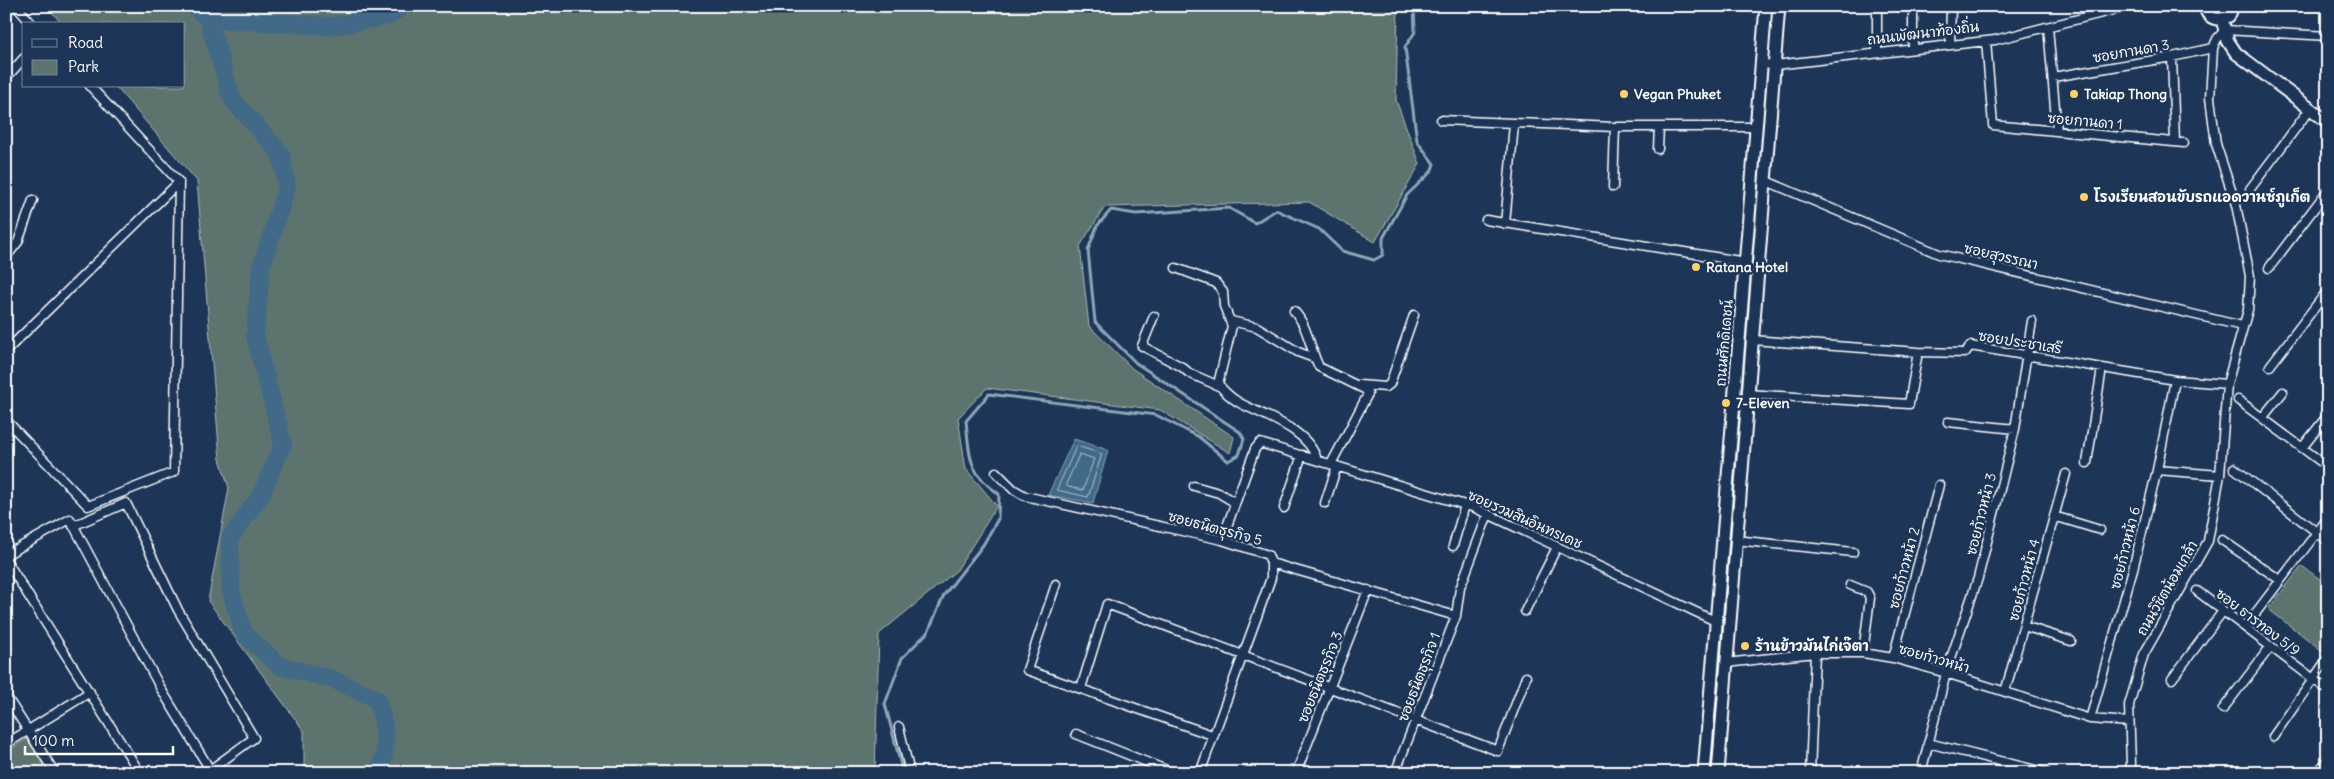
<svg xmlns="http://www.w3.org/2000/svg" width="2334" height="779" font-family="Delius,'Playpen Sans Thai',sans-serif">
<rect width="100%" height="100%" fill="#1d3557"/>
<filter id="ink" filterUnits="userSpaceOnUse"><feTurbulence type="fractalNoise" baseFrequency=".02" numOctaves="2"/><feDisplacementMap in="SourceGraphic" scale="10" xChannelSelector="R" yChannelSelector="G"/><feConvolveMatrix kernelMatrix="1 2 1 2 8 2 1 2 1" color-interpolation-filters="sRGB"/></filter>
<g filter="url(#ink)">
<!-- green -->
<path fill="#5d736e" stroke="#aeb9b6" d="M 47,6 L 1398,6 L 1396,100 L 1420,164 L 1375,242 L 1309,202 L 1105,207 L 1080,246 L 1089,326 L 1133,369 L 1234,437 L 1230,453 L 1160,410 L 987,388 L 958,418 L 966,469 L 997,506 L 957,570 L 879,634 L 875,773 L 304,773 L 304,731 L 208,601 L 229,488 L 220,459 L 197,181 L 115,86 L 184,86 L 184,24 L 62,24 Z
M 2302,566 L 2328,585 L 2328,647 L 2324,652 L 2268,609 Z
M 27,739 L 49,773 L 6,773 L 6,752 Z"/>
<!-- water -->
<path fill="#406a88" stroke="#8ca6b8" d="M 1074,439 L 1108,450 L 1093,503 L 1048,495 Z"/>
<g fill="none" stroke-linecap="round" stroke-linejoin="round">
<!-- shore -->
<path stroke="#b3c3cf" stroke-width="1" d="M 1077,446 L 1102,454 L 1088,497 L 1057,490 Z
M 1080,454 L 1094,459 L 1083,490 L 1068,487 L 1066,485 Z"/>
<!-- stream -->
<path stroke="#8ca6b8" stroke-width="3" d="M 903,773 L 885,704 L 902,658 L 928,632 L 944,595 L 983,545 L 998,519 L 999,494 C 967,472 970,457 966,421 L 989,394 L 1156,415 L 1199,437 L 1228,461 L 1239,455 L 1244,439 L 1240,432 L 1136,363 L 1095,322 L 1088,250 L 1097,226 L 1111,210 L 1136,214 L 1229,208 L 1255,223 L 1276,210 L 1319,229 L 1342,251 L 1374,260 L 1383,255 L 1383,238 L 1407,195 L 1431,172 L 1434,164 L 1417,141 L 1405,47 L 1415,32 L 1414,6"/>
<!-- river -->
<path stroke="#406a88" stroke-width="18" d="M 194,6 L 208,19 L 232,99 L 281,154 L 287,187 L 261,267 L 255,336 L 283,444 L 261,495 L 230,538 L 231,591 L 244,634 L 280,666 L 332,679 L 377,699 C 385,724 389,748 379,773
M 208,19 L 332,26 L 389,16 L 402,6"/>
<defs>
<path id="street" d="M 16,6 L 32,24
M 2048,27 L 2057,131
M 1986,41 L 1993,125 L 2184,143
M 1950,45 L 1951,6
M 1913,49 L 1913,6
M 1877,53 L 1877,6
M 2172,57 L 2175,142
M 1762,64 L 1775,65 L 1995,40 L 2130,6
M 2053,77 L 2172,57 L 2213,48
M 6,78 L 24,58
M 1441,120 L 1615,127 L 1757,127
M 1658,149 L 1659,127
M 1764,180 L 1939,254 L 2242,326
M 1613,187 L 1615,127
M 2250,189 L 2310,109
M 1486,220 L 1746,262
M 1505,224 L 1514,124
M 6,257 L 18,242 L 33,200
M 1176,268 L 1216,283 L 1223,292 L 1224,306 L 1232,326 L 1218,384 C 1223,390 1230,397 1238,402 C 1263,416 1308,428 1317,460
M 2269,268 L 2328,190
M 1294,311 C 1308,326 1310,349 1319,367 L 1366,390 L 1368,394 L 1331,464
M 1154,316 L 1142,346 L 1182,367 L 1189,373 L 1221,387
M 1231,321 L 1257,327 L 1298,352 L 1314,358
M 1752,340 L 1918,352 L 1965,353 L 1970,346 L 2175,380 L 2227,384
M 6,351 L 179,182
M 2270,366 L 2328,290
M 1359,385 L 1386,387 L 1390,384 L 1414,315
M 1747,394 L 1909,404 L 1918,352
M 2238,400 L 2328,467
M 2263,417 L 2283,392
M 6,420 L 88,506 L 174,472 L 179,182 L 90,86
M 1948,422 L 2015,429
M 2302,448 L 2328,415
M 2087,463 L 2102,368
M 2234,468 L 2328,541
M 2157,470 L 2220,475
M 996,472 L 1013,489 L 1025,496 L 1222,540 L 1268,555 L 1271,563 L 1271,578 L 1200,773
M 1194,486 L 1219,493 L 1234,502 L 1234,507
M 1325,503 L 1337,466
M 1284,508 L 1302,455
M 2054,516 L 2100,530
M 73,526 L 126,503 L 178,610 L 254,738 L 210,770
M 1222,540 L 1255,449 L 1260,443 L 1475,508 L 1715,621
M 1735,540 L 1853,552
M 2222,540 L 2280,580
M 1453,546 L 1465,505
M 6,555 L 70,519 L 161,689 L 212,773
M 6,560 L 140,773
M 1271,563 L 1456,616
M 1462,583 L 1488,514
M 1056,584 L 1027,670 L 1212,735
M 1850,585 L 1867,592 L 1870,598 L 1863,653
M 2197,591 L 2328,690
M 1525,611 L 1557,547
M 2024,626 L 2071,641
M 2245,627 L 2328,518
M 1893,658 L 1939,485
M 1726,663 L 1815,653 L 1863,653 L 1893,658 L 1946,673 L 2090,719 L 2129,722
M 2172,679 L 2223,611
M 1081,688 L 1107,604 L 1498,751 L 1526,677
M 2005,692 L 2066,474
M 6,696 L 55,773
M 2223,709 L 2271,646
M 2090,719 L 2133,569 L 2157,470 L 2175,380
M 899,727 L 910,773
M 1076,734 L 1174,773
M 2273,737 L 2328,658
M 1928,743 L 2047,773
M 6,744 L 90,692
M 2321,768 L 2328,760
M 1296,773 L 1368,590
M 1395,773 L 1456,616 L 1460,588
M 1810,773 L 1815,653
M 1921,773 L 1946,673 L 1978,578 L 2015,429 L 2032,321
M 2129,773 L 2131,764 L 2129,705 L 2144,654 L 2208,541 L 2220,475 L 2227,384 L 2248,310 L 2250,276 L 2236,205 L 2216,144 L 2210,98 L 2213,48 L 2217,39 L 2225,30 L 2328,36"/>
<path id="secondary" d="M 2205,6 C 2207,19 2218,22 2229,16 L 2233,6
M 2222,20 L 2228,41 L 2236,53 L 2328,122
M 1704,773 L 1766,6
M 1718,773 L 1779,6"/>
</defs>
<!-- street casing -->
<use href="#street" stroke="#fff" stroke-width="11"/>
<!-- secondary casing -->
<use href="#secondary" stroke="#fff" stroke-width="15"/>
<!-- street -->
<use href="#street" stroke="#1d3557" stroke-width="8"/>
<!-- secondary -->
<use href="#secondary" stroke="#1d3557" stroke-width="11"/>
</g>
</g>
<!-- markers -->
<g fill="#ffd166" stroke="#1d3557" stroke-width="2">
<circle cx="1624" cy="94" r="5"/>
<circle cx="2074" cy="94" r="5"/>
<circle cx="2084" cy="197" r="5"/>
<circle cx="1696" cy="267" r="5"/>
<circle cx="1726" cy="403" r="5"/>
<circle cx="1745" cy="646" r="5"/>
</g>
<g text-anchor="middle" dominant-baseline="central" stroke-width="5" stroke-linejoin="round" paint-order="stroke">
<!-- street labels -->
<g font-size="14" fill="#fff" stroke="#1d3557">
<text transform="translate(1923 33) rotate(-7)">ถนนพัฒนาท้องถิ่น</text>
<text transform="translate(2131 51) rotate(-10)">ซอยกานดา 3</text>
<text transform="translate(2085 121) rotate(5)">ซอยกานดา 1</text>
<text transform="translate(2001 256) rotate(13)">ซอยสุวรรณา</text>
<text transform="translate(2020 342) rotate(9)">ซอยประชาเสรี</text>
<text transform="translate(1724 343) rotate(-85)">ถนนศักดิเดชน์</text>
<text transform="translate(1981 514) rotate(-76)">ซอยก้าวหน้า 3</text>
<text transform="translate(1525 519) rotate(24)">ซอยรวมสินอินทรเดช</text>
<text transform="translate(1215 528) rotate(15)">ซอยธนิตธุรกิจ 5</text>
<text transform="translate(2125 548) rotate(-76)">ซอยก้าวหน้า 6</text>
<text transform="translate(1904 568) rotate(-75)">ซอยก้าวหน้า 2</text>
<text transform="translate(2024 580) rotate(-75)">ซอยก้าวหน้า 4</text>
<text transform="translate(2167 588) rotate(-60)">ถนนวิชิตน้อมเกล้า</text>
<text transform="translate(2258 622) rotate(37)">ซอย ธารทอง 5/9</text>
<text transform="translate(1934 658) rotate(16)">ซอยก้าวหน้า</text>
<text transform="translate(1320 677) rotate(-68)">ซอยธนิตธุรกิจ 3</text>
<text transform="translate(1419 677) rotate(-69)">ซอยธนิตธุรกิจ 1</text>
</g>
<!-- poi labels -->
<g font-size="14" font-weight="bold" fill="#fff" stroke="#1d3557" text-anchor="start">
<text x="1634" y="94">Vegan Phuket</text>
<text x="2084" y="94">Takiap Thong</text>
<text x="2094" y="197">โรงเรียนสอนขับรถแอดวานซ์ภูเก็ต</text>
<text x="1706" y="267">Ratana Hotel</text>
<text x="1736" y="403">7-Eleven</text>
<text x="1755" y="646">ร้านข้าวมันไก่เจ๊ตา</text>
</g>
</g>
<!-- margin -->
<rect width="2334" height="779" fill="none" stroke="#1d3557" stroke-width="25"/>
<rect x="12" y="12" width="2309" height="754" fill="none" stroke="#fff" stroke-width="2" filter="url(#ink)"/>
<!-- legend -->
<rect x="22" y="22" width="162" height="65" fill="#1d3557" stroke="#77869a"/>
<rect x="32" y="39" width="25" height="8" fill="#1d3557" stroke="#77869a"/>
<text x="68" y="48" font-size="15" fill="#ffffff">Road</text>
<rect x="32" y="60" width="25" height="15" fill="#5d736e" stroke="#77869a"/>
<text x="68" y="72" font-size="15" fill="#ffffff">Park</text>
<!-- scale -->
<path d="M25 746v8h148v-8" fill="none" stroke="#ffffff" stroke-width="2.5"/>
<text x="32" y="746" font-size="15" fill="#ffffff" stroke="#1d3557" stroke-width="4" paint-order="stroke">100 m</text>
</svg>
